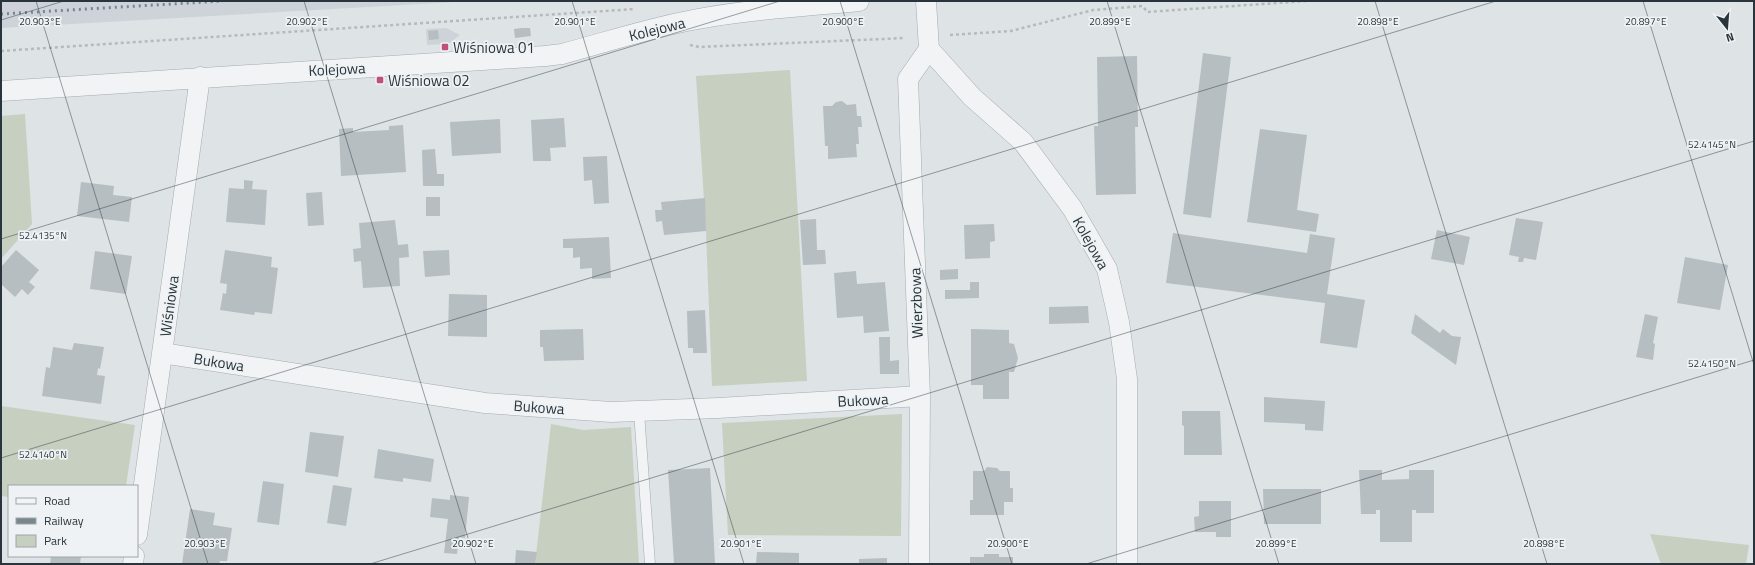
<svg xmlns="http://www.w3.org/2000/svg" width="1755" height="565" font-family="'Titillium Web',sans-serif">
<rect width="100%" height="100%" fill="#dee3e6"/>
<!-- built -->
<path fill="#cdd3d8" d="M 1,1 L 472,1 L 1,28 Z
M 446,28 L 460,35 L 448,44 L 427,45 L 426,29 Z"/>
<!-- green -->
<path fill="#c7cfc0" d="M 790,70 L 807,381 L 712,386 L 706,231 L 696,76 Z
M 25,114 L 32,224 L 1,259 L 1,116 Z
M 1,406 L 135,425 L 126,486 L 9,486 L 9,497 L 1,496 Z
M 902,414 L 901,536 L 728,535 L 722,423 Z
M 551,424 L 583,430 L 631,427 L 639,564 L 535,564 Z
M 1650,534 L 1749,545 L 1746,564 L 1661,564 Z"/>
<!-- building -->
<path fill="#b6bec2" d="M 522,28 L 530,28 L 531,36 L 515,38 L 514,29 Z
M 438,30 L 439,39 L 429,40 L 428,31 Z
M 1203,53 L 1231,57 L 1211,218 L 1183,214 Z
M 1137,56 L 1138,127 L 1135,127 L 1136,194 L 1096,195 L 1094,126 L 1098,126 L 1097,57 Z
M 842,101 L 847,105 L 856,104 L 857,116 L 861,116 L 862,127 L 858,127 L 859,144 L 856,144 L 857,157 L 828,159 L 828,146 L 825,146 L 823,106 L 832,106 L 836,102 Z
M 564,118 L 566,147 L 550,148 L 551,161 L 533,161 L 531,120 Z
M 500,119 L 501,153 L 452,156 L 450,122 Z
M 403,125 L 406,172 L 341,176 L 339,129 L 353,128 L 353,132 L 389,130 L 389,126 Z
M 1260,129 L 1307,135 L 1297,210 L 1319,214 L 1316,232 L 1247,222 Z
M 435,149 L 437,174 L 444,174 L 444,186 L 423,186 L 422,150 Z
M 607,156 L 609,203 L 594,204 L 592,180 L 584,181 L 583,157 Z
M 244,180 L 253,181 L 252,189 L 267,190 L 265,225 L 226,222 L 229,188 L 244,189 Z
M 81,182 L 114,186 L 113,195 L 132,197 L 129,222 L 77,216 Z
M 322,192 L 324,225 L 308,226 L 306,193 Z
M 426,197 L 440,197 L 440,216 L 426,216 Z
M 705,198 L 706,231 L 664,235 L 662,221 L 656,222 L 655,210 L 662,210 L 661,202 Z
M 1516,218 L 1543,222 L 1536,260 L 1524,258 L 1523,262 L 1518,262 L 1519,257 L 1509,255 Z
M 816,219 L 817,250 L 825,250 L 826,264 L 803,265 L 800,220 Z
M 395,220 L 398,245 L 408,244 L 409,257 L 399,258 L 400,286 L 363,288 L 361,261 L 354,262 L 353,249 L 361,248 L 359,223 Z
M 994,224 L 995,241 L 990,242 L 990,258 L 965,259 L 964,225 Z
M 1437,230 L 1470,237 L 1464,265 L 1431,259 Z
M 1173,233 L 1307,253 L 1310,234 L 1335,238 L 1327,294 L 1365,300 L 1357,348 L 1320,343 L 1325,303 L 1166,283 Z
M 609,237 L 611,278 L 592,279 L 592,268 L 580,269 L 580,257 L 573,258 L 573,248 L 563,248 L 563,239 Z
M 16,250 L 39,270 L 29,282 L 35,287 L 28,295 L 22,289 L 15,297 L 1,284 L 1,267 Z
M 225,250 L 272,257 L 271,267 L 278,268 L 272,314 L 255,312 L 254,315 L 220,310 L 223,293 L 226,294 L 227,284 L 220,283 Z
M 449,250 L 450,275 L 425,277 L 423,251 Z
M 95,251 L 132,256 L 126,294 L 90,289 Z
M 1685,257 L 1728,265 L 1720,310 L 1677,303 Z
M 958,269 L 958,279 L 940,280 L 940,270 Z
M 856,271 L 857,284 L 885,282 L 889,331 L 864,333 L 863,316 L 837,318 L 834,273 Z
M 970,282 L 979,282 L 979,298 L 945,299 L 945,290 L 970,290 Z
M 449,294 L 487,295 L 487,337 L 448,336 Z
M 1088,306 L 1089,323 L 1049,324 L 1049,307 Z
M 705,310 L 707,353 L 693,353 L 693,348 L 688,348 L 687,311 Z
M 1415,314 L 1440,333 L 1443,329 L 1452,336 L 1461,337 L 1456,365 L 1411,333 Z
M 1645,314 L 1658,317 L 1653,343 L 1655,344 L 1653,360 L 1636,357 Z
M 583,329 L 584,360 L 544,361 L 543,347 L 540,347 L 540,330 Z
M 971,329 L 1009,330 L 1009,343 L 1014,344 L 1018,358 L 1014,372 L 1009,372 L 1009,399 L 983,399 L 983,385 L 971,385 Z
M 879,337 L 890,337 L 890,361 L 899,360 L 899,374 L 880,374 Z
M 74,343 L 104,347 L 100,369 L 98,368 L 97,375 L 105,376 L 101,404 L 42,396 L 46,367 L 50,368 L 53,347 L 72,350 Z
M 1264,397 L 1325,401 L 1323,431 L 1305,430 L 1305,424 L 1264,422 Z
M 1182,411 L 1220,411 L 1222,455 L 1184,455 L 1184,426 L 1182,425 Z
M 310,432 L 344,436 L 338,477 L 305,472 Z
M 378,449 L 434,459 L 431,482 L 403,478 L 403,482 L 374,478 Z
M 987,467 L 997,468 L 1000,471 L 1010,471 L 1010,488 L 1013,488 L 1013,502 L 1004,502 L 1004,515 L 970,515 L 970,500 L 973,500 L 973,471 L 984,471 Z
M 710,468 L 715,564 L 674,564 L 668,470 Z
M 1359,470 L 1382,470 L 1382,480 L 1409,479 L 1409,470 L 1434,470 L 1434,513 L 1416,513 L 1416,510 L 1412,510 L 1412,542 L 1380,542 L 1380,510 L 1376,510 L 1376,514 L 1361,514 Z
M 263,481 L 284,484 L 279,525 L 257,522 Z
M 333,485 L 352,488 L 346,526 L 327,523 Z
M 1263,489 L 1321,489 L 1321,524 L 1264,524 Z
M 450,495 L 469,497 L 465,538 L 459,537 L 457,554 L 444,553 L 448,519 L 430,517 L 432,498 L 450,500 Z
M 1199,501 L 1231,501 L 1231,537 L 1216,537 L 1216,532 L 1195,532 L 1194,517 L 1199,516 Z
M 190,509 L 215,513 L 213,525 L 232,528 L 227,561 L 220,561 L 219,564 L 182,564 Z
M 516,550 L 537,552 L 535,564 L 515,564 Z
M 757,552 L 799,553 L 799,564 L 756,564 Z
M 984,554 L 999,554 L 999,557 L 1013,557 L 1013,564 L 970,564 L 970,557 L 984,557 Z
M 51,556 L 81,556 L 80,564 L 50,564 Z
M 887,558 L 887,564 L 859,564 L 859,559 Z"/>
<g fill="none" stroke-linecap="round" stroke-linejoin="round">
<defs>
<path id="lane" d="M 639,412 L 650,564"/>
<path id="street" d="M 926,1 L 929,49 L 972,97 L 1023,142 L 1072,208 L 1107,269 L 1119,322 L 1127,379 L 1127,564
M 1,91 L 545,56 L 562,54 C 607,42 652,27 698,19 C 751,9 806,6 859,1
M 162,353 L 485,403 L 611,412 L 718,408 L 920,396
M 137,535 L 200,77
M 133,564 L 134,556
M 919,564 L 920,396 L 908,79 L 929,49"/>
</defs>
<!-- lane casing -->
<use href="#lane" stroke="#a4abb0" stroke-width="11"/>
<!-- street casing -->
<use href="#street" stroke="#a4abb0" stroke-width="21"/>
<!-- path -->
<path stroke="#b5babe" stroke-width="2.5" stroke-dasharray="3 3" stroke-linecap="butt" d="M 950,35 L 1011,31 L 1093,10 L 1143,6 L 1147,12 L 1306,1
M 690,45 L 699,47 L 905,38
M 1,51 L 635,9"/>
<!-- lane -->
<use href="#lane" stroke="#f1f3f5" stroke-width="10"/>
<!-- street -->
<use href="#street" stroke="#f1f3f5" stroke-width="20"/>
<!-- rail -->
<path stroke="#79868e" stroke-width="3" stroke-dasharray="2 4" stroke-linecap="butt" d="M 1,14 L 223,1"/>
</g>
<!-- ticks -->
<path fill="none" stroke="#29343c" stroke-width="1" stroke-opacity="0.45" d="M 36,1 L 208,564M 304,1 L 476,564M 572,1 L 744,564M 840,1 L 1012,564M 1107,1 L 1279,564M 1375,1 L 1547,564M 1643,1 L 1754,365M 1,20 L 64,1M 1,239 L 780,1M 1,458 L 1496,1M 370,564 L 1754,141M 1086,564 L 1754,360"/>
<!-- markers -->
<g fill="#c04f79" stroke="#eef2f4" stroke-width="1.5">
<rect x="441" y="43" width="8" height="8" rx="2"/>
<rect x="376" y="76" width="8" height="8" rx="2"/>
</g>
<g text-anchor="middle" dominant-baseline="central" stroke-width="3.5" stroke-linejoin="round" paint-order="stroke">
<!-- street labels -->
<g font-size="15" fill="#29343c" stroke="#eef2f4">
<text transform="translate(657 29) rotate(-14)">Kolejowa</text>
<text transform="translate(337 69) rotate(-3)">Kolejowa</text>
<text transform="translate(1091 243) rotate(61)">Kolejowa</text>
<text transform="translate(916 303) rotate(-92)">Wierzbowa</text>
<text transform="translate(169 306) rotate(-82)">Wiśniowa</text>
<text transform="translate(219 362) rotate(9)">Bukowa</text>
<text transform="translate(863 400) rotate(-3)">Bukowa</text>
<text transform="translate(539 407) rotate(4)">Bukowa</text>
</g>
<!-- poi labels -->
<g font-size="15" fill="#29343c" stroke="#eef2f4" text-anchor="start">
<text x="453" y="47">Wiśniowa 01</text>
<text x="388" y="80">Wiśniowa 02</text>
</g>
</g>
<g font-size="10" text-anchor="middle" fill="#29343c" stroke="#eef2f4" stroke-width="3.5" stroke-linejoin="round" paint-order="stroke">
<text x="40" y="25">20.903°E</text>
<text x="307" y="25">20.902°E</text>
<text x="575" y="25">20.901°E</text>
<text x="843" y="25">20.900°E</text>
<text x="1110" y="25">20.899°E</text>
<text x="1378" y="25">20.898°E</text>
<text x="1646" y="25">20.897°E</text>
<text x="1712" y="148">52.4145°N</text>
<text x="43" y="239">52.4135°N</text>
<text x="1712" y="367">52.4150°N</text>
<text x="43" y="458">52.4140°N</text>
<text x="205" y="547">20.903°E</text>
<text x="473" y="547">20.902°E</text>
<text x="741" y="547">20.901°E</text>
<text x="1008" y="547">20.900°E</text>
<text x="1276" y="547">20.899°E</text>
<text x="1544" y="547">20.898°E</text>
</g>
<!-- border -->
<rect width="1755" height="565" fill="none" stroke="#29343c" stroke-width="4"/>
<!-- legend -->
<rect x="8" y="485" width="130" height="72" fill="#eef2f4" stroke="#9fa6aa"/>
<rect x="16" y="498" width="20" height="6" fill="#f1f3f5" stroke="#9fa6aa"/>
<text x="44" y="505" font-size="12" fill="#29343c">Road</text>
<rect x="16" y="518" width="20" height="6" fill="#79868e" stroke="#9fa6aa"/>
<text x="44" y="525" font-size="12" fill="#29343c">Railway</text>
<rect x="16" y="535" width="20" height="12" fill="#c7cfc0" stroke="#9fa6aa"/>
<text x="44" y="545" font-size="12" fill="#29343c">Park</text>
<!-- north arrow -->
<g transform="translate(1727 28) rotate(163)" stroke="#eef2f4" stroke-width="3" paint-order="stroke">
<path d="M0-3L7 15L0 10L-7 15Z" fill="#29343c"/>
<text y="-6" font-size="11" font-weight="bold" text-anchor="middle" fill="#29343c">N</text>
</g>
</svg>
